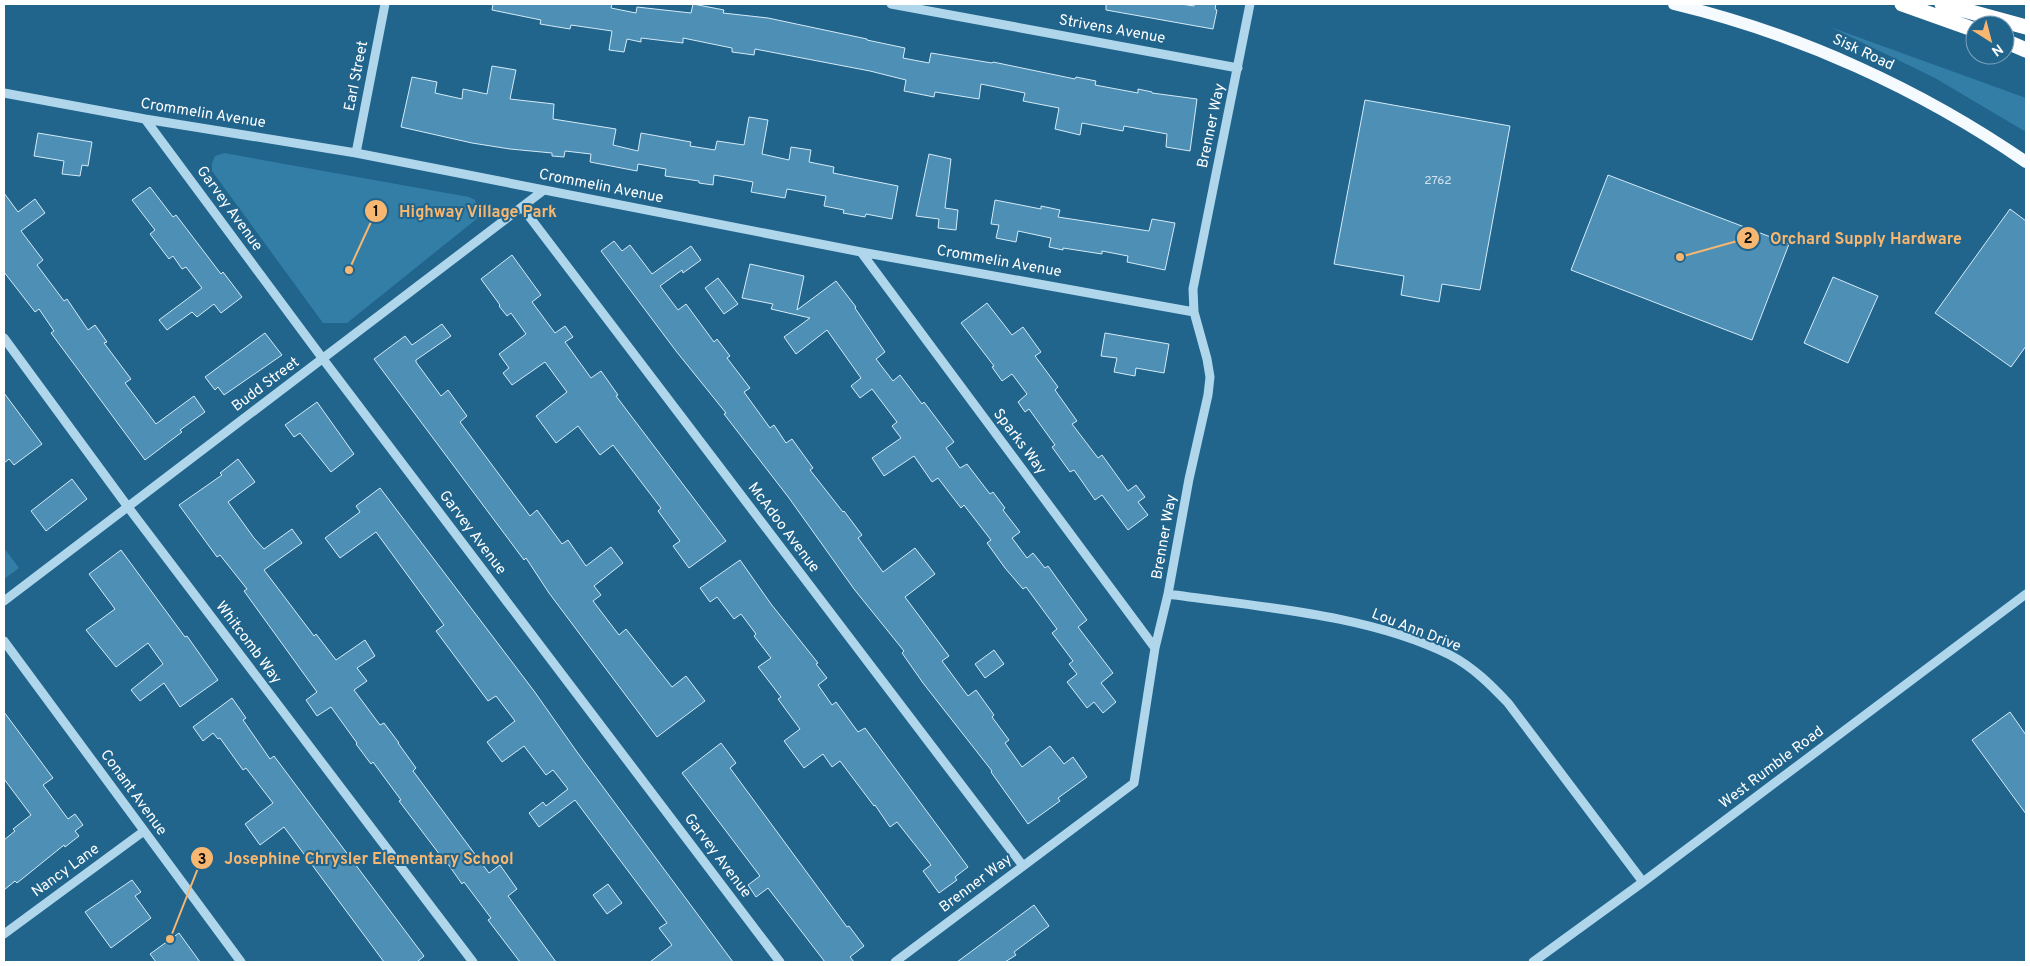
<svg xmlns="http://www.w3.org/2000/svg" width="2030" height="966" font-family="Overpass,sans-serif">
<rect width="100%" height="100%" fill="#21648c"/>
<!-- green -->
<path fill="#327ea7" d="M 1830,27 L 2026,98 L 2026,132 L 1935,78 Z
M 224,153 L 469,197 L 475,200 L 480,213 L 479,217 L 347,323 L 323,323 L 212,171 L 212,163 L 215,156 Z
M 4,548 L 19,568 L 4,579 Z"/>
<!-- building -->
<path fill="#4e8fb5" stroke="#d4ebf8" d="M 493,4 L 612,4 L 611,8 L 636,13 L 637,7 L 691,13 L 693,4 L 724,10 L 723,13 L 768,18 L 867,39 L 867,40 L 905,48 L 903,58 L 929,63 L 931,53 L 992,63 L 993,62 L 1075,79 L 1076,77 L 1096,81 L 1095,85 L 1138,93 L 1138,89 L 1152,92 L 1152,93 L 1197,99 L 1190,151 L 1166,147 L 1167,134 L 1124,126 L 1123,131 L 1082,123 L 1080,135 L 1055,129 L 1059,108 L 1023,101 L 1025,93 L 981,84 L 979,99 L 935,92 L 934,97 L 904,91 L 906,80 L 870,71 L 755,49 L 754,55 L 732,52 L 732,48 L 683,38 L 683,43 L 641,38 L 641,42 L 627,39 L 624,52 L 609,50 L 612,31 L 571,25 L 570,29 L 540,24 L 541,20 L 492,10 Z
M 1106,4 L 1181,4 L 1194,6 L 1194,4 L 1216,4 L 1215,9 L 1217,10 L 1213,29 L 1106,10 Z
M 492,66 L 516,70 L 510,99 L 554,104 L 553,119 L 616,129 L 613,145 L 638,151 L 641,133 L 691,142 L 690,146 L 715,150 L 717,141 L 744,145 L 749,117 L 768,120 L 762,154 L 789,160 L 791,147 L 811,150 L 809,162 L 834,167 L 833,173 L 898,186 L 892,219 L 866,214 L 865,217 L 843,213 L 844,210 L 824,206 L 826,196 L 787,189 L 785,198 L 751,192 L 753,182 L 737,179 L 714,175 L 713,185 L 699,183 L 699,181 L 665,176 L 666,169 L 638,164 L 637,171 L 590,162 L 591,154 L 565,151 L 564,157 L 552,156 L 552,153 L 510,149 L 472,143 L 401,127 L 412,77 L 437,82 L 435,93 L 462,99 L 463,89 L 487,94 Z
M 1365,100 L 1510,126 L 1480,290 L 1442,284 L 1439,302 L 1401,295 L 1404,276 L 1334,264 Z
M 38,133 L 92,142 L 88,166 L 82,165 L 80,176 L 62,174 L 64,161 L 34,156 Z
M 929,154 L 951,159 L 945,208 L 958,210 L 956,230 L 938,228 L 939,219 L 916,216 Z
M 1608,175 L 1789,244 L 1752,340 L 1571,270 Z
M 150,187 L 173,217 L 176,215 L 221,274 L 223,272 L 242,297 L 221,313 L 214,304 L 197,317 L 192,312 L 167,330 L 159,320 L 202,288 L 186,267 L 182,269 L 173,256 L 169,259 L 150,234 L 155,230 L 132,200 Z
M 4,193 L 18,212 L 35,199 L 45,213 L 21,231 L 43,260 L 37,265 L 64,301 L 67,299 L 88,330 L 95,325 L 107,342 L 104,343 L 131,379 L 125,383 L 156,424 L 194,396 L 205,412 L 180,430 L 182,432 L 145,460 L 51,333 L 54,331 L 39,309 L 35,312 L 4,272 Z
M 995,200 L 1041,209 L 1041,206 L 1060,210 L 1058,217 L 1149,231 L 1152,219 L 1175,223 L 1165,270 L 1127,262 L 1128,256 L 1102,251 L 1102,254 L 1063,248 L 1063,250 L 1049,247 L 1051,238 L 1018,231 L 1016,242 L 996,238 L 999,225 L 991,224 Z
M 2010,209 L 2026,221 L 2026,346 L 2011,367 L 1935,313 Z
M 614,241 L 622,251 L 630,245 L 652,274 L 691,246 L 701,260 L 683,273 L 682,270 L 660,286 L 678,310 L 686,304 L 714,342 L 717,339 L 730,356 L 727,358 L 750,388 L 744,392 L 770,428 L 774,425 L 786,443 L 792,439 L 813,468 L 810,470 L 843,512 L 844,511 L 862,535 L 858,538 L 883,572 L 915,548 L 935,574 L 905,597 L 949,656 L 942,661 L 968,696 L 976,690 L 994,715 L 992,717 L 1009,740 L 1005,743 L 1022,767 L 1050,746 L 1064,764 L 1073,757 L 1087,777 L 1058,798 L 1060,801 L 1028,824 L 991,772 L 992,771 L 923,683 L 902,653 L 904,651 L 854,589 L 789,498 L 724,414 L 726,413 L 676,351 L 601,251 Z
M 512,255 L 541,295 L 532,302 L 555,333 L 565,326 L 573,337 L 565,342 L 591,378 L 601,371 L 618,395 L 616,396 L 726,541 L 689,568 L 673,546 L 680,541 L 658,511 L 661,508 L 613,445 L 600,455 L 578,426 L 556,443 L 536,416 L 567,392 L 545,362 L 512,385 L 503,373 L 509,368 L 499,354 L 526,334 L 511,313 L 507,316 L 499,306 L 500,305 L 481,279 Z
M 750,264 L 804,276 L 797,310 L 836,281 L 856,307 L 855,308 L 885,352 L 876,359 L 893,381 L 900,375 L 922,404 L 924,402 L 954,442 L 946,448 L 960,468 L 967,464 L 990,494 L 993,492 L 1005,508 L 1003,510 L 1020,532 L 1012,538 L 1027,558 L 1033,553 L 1045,568 L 1048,566 L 1087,620 L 1078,627 L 1113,673 L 1101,683 L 1116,702 L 1103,713 L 1094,702 L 1087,708 L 1067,682 L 1077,674 L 1069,664 L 1073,661 L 1052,633 L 1057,629 L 1026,587 L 1023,589 L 1005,568 L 987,543 L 991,540 L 964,505 L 961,508 L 938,478 L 932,482 L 914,456 L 884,476 L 872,458 L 901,438 L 892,426 L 897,422 L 872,389 L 860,398 L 851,386 L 861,378 L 827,330 L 796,354 L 784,337 L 810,318 L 771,309 L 773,304 L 742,298 Z
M 1833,277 L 1878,296 L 1848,363 L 1804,343 Z
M 718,278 L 738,304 L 724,314 L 705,288 Z
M 987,303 L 1012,335 L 1023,327 L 1041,352 L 1035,356 L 1058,387 L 1055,390 L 1077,421 L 1072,424 L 1098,458 L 1102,455 L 1128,491 L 1136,485 L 1145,497 L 1138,502 L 1148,515 L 1128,530 L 1102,495 L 1095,500 L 1074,470 L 1070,472 L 1052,447 L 1055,445 L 1029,409 L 1025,412 L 1018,402 L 1027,394 L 1012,374 L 1002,381 L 992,367 L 994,366 L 961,323 Z
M 442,324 L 451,336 L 416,360 L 416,362 L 441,396 L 448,390 L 467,416 L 460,422 L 530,516 L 537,510 L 562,544 L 568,540 L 586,566 L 611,547 L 623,563 L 594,586 L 601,595 L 593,601 L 619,635 L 626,629 L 672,687 L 686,676 L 705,701 L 657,737 L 549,593 L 526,558 L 524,560 L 374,359 L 405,336 L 412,345 Z
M 265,333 L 282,355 L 224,395 L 218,387 L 215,390 L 205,377 Z
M 1105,333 L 1169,344 L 1164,373 L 1136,368 L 1135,376 L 1114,372 L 1117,358 L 1101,356 Z
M 4,393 L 42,444 L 14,465 L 9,459 L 4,463 Z
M 317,402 L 354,454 L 331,472 L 300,433 L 294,437 L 285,425 Z
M 238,459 L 255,482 L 228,502 L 254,538 L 264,549 L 292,529 L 302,543 L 264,570 L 314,636 L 316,634 L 336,660 L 365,640 L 375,656 L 357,668 L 367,681 L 354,690 L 380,725 L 384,723 L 399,743 L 398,743 L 416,768 L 413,771 L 489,873 L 500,865 L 517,889 L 508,896 L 556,962 L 520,962 L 488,920 L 491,918 L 464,882 L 462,884 L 441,854 L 440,855 L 399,801 L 401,800 L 373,762 L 371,764 L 356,744 L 357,743 L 331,707 L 317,716 L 306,700 L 317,692 L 244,591 L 247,589 L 220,555 L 217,557 L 179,505 L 222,475 L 220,473 Z
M 72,479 L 87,499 L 46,531 L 31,511 Z
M 380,488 L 534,691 L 577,752 L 733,962 L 650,962 L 672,945 L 659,928 L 667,923 L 575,800 L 539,827 L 529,813 L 543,802 L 546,806 L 568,789 L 553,770 L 546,775 L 524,746 L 502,762 L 487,742 L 515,721 L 496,696 L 488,701 L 436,631 L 444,625 L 376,532 L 340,558 L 325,538 L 360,512 L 356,506 Z
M 121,550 L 185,637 L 187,636 L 218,680 L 180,707 L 164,683 L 140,701 L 131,690 L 163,664 L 148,643 L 116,667 L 86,630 L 115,609 L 89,574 Z
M 740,560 L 771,604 L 818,663 L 816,664 L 827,678 L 818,685 L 832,705 L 836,702 L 858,732 L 865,728 L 968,867 L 955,877 L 957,880 L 939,893 L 923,871 L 931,865 L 897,822 L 890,827 L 875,805 L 874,806 L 840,761 L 832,767 L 823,754 L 804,768 L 784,741 L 800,729 L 778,699 L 781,697 L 758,667 L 771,658 L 754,636 L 756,634 L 741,614 L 734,619 L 717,597 L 710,602 L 700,588 Z
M 994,650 L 1004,664 L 985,678 L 975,664 Z
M 232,698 L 246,718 L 243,720 L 270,759 L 274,756 L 424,956 L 417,962 L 384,962 L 284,827 L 260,845 L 245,824 L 273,803 L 246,768 L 243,770 L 220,738 L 218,739 L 213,733 L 203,741 L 193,727 Z
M 4,712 L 53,778 L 43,785 L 68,819 L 75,814 L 83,825 L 75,831 L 79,836 L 65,847 L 64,845 L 17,883 L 15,881 L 4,890 L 4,840 L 15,831 L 13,829 L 31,815 L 4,779 Z
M 2010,712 L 2026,735 L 2026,814 L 1972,740 Z
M 721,743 L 736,763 L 730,768 L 847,927 L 849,926 L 864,946 L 850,957 L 854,962 L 825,962 L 768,888 L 756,897 L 748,885 L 760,876 L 682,773 Z
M 132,880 L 141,892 L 135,896 L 151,918 L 111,948 L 85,912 Z
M 608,884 L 622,903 L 607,914 L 593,895 Z
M 1034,905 L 1049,926 L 1014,952 L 1016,955 L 1005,962 L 957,962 Z
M 179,933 L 200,962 L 156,962 L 150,954 Z"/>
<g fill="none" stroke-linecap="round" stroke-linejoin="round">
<!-- minor -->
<path stroke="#afd6eb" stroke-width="9" d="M 891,4 L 1238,68
M 4,93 L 145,119 L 356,153 L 861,252 L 1194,312
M 145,119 L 323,359 L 780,962
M 356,153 L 385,4
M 522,207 L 1023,866
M 861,252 L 1155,648
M 4,338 L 128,507 L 473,962
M 1168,594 C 1258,607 1368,614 1450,655 C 1473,667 1491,685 1508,703 L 1643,882
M 4,601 L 544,190
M 4,641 L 241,962
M 4,934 L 144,831
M 895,962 L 1134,783 L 1155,648 L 1168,594 L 1189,479 L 1208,395 L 1210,377 L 1207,359 L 1194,312 L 1193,289 L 1250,4
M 1533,962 L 1643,882 L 2026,594"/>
<!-- major -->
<path stroke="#f4fafe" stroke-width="12" d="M 1674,4 C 1799,34 1920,89 2026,162"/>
<!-- highway -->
<path stroke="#fff" stroke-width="15" d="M 1902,4 L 1975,30
M 1942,4 L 2026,27
M 2005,41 L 2026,50"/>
</g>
<g text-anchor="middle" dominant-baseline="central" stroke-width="4" stroke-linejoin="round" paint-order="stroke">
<!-- number labels -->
<g font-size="12" fill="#d3e3ec">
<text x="1438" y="181">2762</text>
</g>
<!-- street labels -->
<g font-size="15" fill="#fff" stroke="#21648c">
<text transform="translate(1112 30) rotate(10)">Strivens Avenue</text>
<text transform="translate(1863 53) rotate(25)">Sisk Road</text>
<text transform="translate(357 76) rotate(-79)">Earl Street</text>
<text transform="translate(203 114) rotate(9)">Crommelin Avenue</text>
<text transform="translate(1212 126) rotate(-78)">Brenner Way</text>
<text transform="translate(601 187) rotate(11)">Crommelin Avenue</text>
<text transform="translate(229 209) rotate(54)">Garvey Avenue</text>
<text transform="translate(999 262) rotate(10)">Crommelin Avenue</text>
<text transform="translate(266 385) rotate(-37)">Budd Street</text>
<text transform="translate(1019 442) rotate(53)">Sparks Way</text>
<text transform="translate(783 528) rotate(53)">McAdoo Avenue</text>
<text transform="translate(472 533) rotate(53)">Garvey Avenue</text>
<text transform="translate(1165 537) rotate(-80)">Brenner Way</text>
<text transform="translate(1416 631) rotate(21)">Lou Ann Drive</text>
<text transform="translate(248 643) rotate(53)">Whitcomb Way</text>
<text transform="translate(1772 768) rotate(-37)">West Rumble Road</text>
<text transform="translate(133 793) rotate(54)">Conant Avenue</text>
<text transform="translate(717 856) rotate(53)">Garvey Avenue</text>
<text transform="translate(66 871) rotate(-36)">Nancy Lane</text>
<text transform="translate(976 884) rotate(-37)">Brenner Way</text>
</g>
</g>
<!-- callouts -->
<path fill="none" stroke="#f8b770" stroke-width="2" d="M349 270L376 211M1680 257L1748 238M170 939L202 858"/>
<g fill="#f8b770" stroke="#21648c" stroke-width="2">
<circle cx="349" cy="270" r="5"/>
<circle cx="1680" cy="257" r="5"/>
<circle cx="170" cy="939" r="5"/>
<circle cx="376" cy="211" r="12"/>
<circle cx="1748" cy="238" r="12"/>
<circle cx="202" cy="858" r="12"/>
</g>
<g font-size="15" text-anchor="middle" font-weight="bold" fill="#111">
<text x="376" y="216">1</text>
<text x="1748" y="243">2</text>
<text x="202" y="864">3</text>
</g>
<g font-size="16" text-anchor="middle" font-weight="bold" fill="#f8b770" stroke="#21648c" stroke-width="4" stroke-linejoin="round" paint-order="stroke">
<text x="478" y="217">Highway Village Park</text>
<text x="1866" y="244">Orchard Supply Hardware</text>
<text x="369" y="864">Josephine Chrysler Elementary School</text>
</g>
<!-- border -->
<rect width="2030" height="966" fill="none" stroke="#ffffff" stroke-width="10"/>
<!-- north arrow -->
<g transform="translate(1990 40) rotate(144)"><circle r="24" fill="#21648c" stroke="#7aa2ba"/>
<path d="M0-4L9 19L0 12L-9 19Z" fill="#f8b770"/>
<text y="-8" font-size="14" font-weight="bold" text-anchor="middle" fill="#ffffff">N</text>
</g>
</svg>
